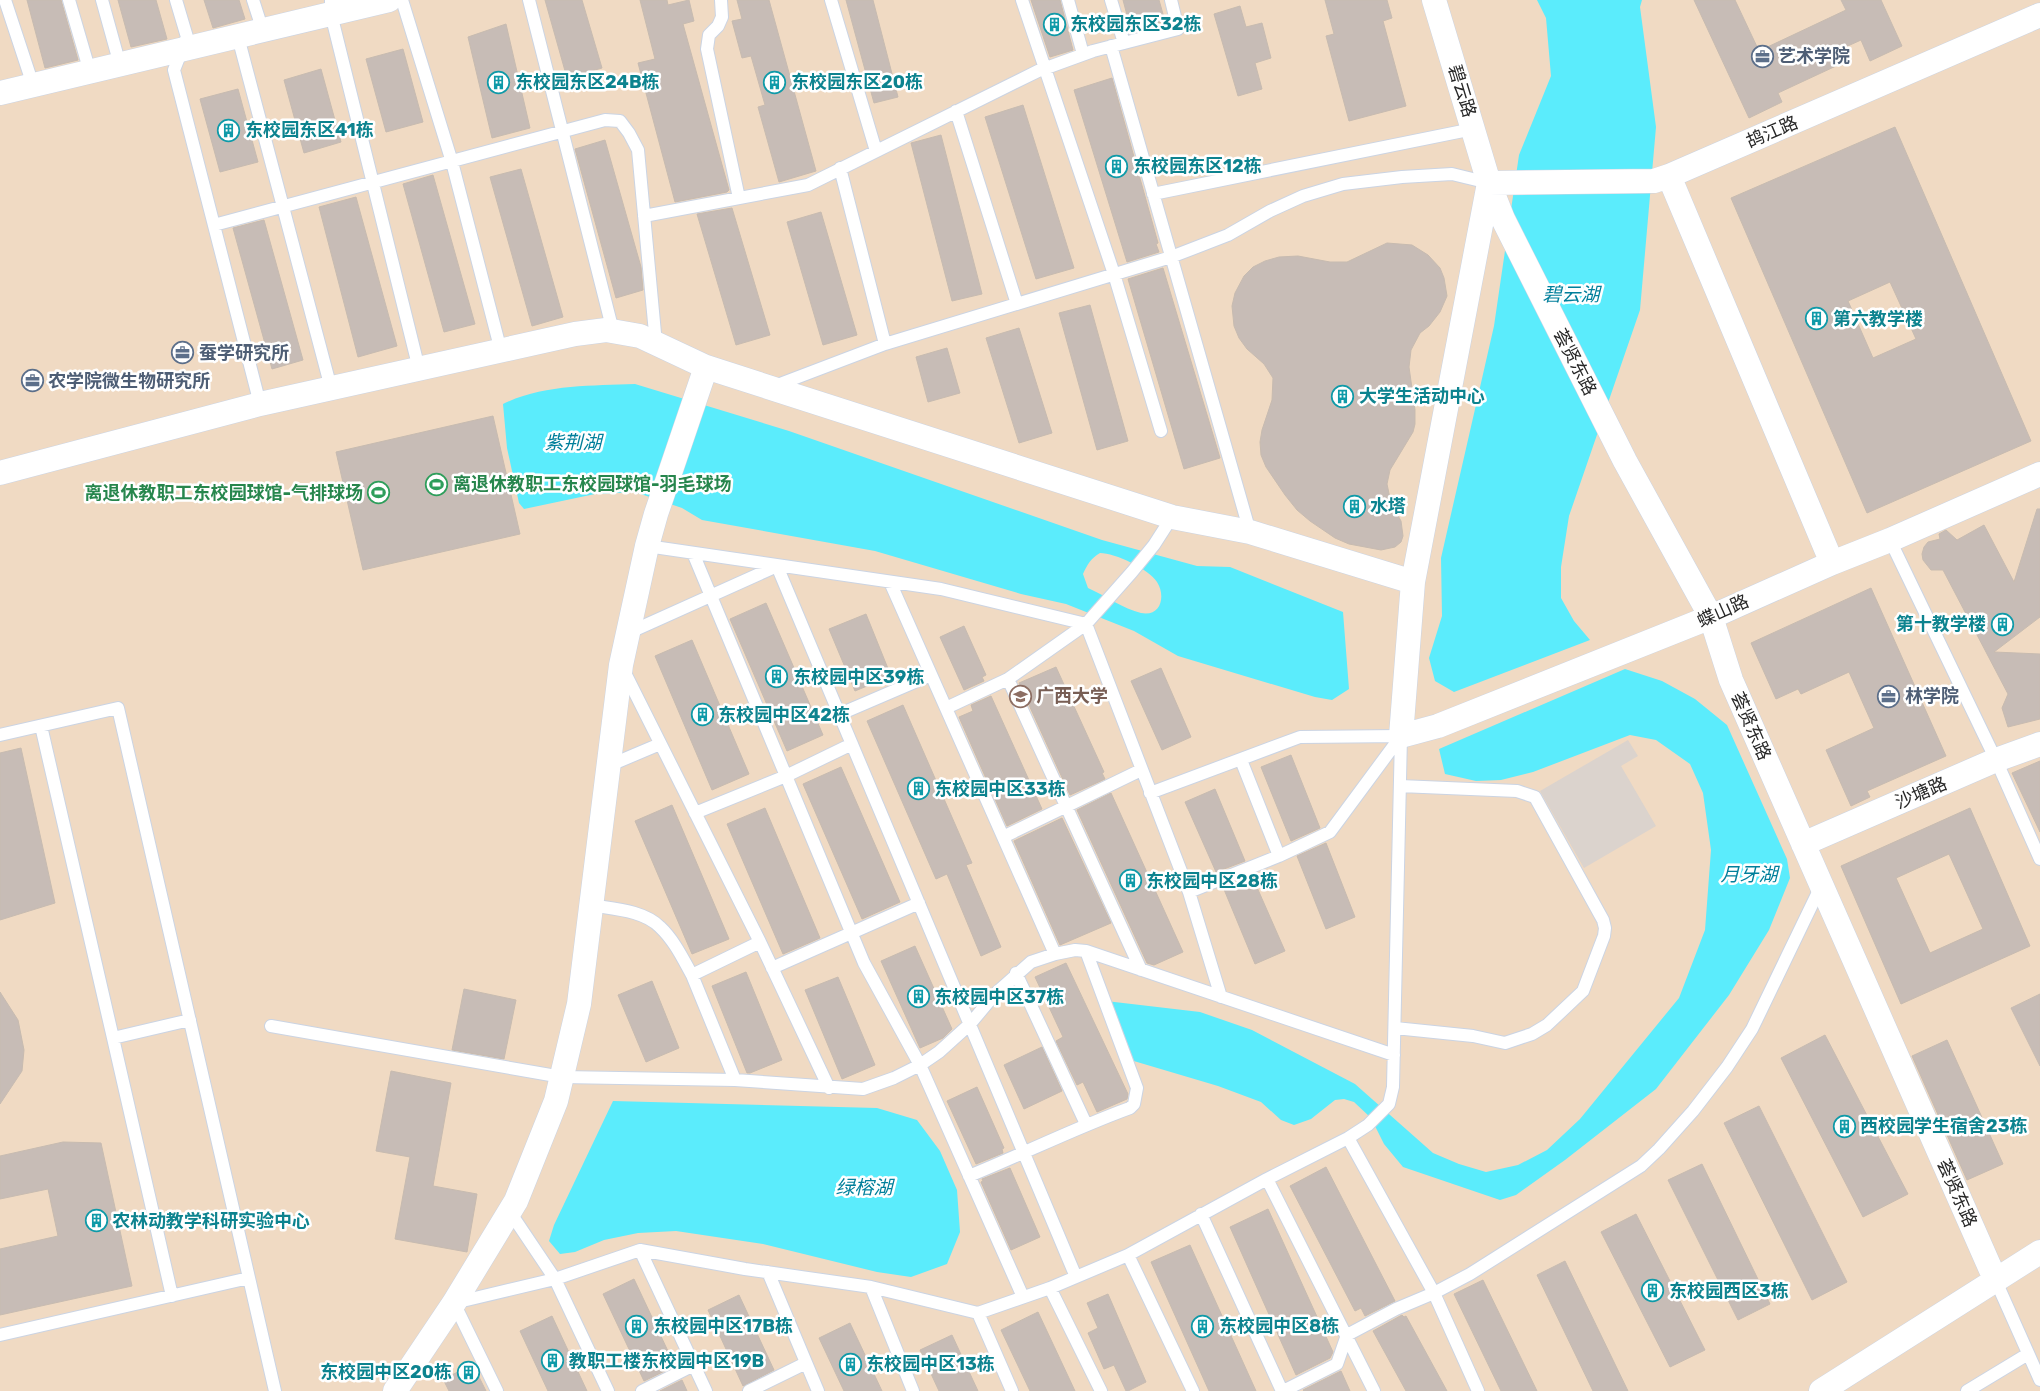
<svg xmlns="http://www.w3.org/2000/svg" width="2040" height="1391" font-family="Rubik,'Noto Sans SC',sans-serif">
<rect width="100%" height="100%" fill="#ecdfd6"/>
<!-- education -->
<path fill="#f0dac3" d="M 0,0 L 2040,0 L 2040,1391 L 0,1391 Z"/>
<!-- plaza -->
<path fill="#dbd3cd" d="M 1628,740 L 1638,756 L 1621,766 L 1656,826 L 1584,868 L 1540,791 Z"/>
<!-- water -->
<path fill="#5becfc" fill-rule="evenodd" d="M 1537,0 L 1642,0 L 1640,7 L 1656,127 L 1640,310 L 1569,516 L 1561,567 L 1561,598 L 1574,621 L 1590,640 L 1454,692 L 1435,681 L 1429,658 L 1442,616 L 1441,558 L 1494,326 L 1519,155 L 1551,76 L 1546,18 Z
M 635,384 L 789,431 L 1102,540 L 1197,566 L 1230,567 L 1343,612 L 1349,689 L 1332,700 L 1315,697 L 1178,656 L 1134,631 L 1066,604 L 1021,594 L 875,551 L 702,520 L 682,508 L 635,492 L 595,494 L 524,509 L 519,503 L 507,448 L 503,404 C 544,384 591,386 635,384 ZM 1100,553 C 1115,553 1149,569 1157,582 C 1166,596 1161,617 1141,613 C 1124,609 1104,595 1088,588 L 1083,574 C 1087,565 1091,558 1100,553 Z
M 1625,669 L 1662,681 L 1695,699 L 1727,725 L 1787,859 L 1790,878 L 1769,930 L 1729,995 L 1656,1089 L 1565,1160 L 1516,1195 L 1500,1200 L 1403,1167 L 1384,1144 L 1371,1118 L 1354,1102 L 1344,1099 L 1335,1100 L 1311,1119 L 1294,1125 L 1281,1120 L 1261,1102 L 1218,1086 L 1127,1059 L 1106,1001 L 1200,1012 L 1252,1030 L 1355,1084 L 1433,1153 L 1459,1164 L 1486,1172 L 1518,1165 L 1547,1150 L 1580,1119 L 1679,998 L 1705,930 L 1711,850 L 1703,793 L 1690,764 L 1656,740 L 1630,735 L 1533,772 L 1501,780 L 1476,781 L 1445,774 L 1439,749 Z
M 613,1101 L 877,1108 L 917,1120 L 940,1151 L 957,1190 L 960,1232 L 947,1264 L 911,1277 L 877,1272 L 763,1244 L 676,1231 L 638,1233 L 604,1240 L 575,1252 L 560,1254 L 549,1241 L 554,1225 Z"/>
<!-- building -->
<path fill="#c7bcb6" stroke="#c7bbb0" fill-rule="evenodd" d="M 27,0 L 61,0 L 78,60 L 45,68 Z
M 118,0 L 156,0 L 167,39 L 131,47 Z
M 204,0 L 239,0 L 245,19 L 213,28 Z
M 545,0 L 582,0 L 602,68 L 567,78 Z
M 640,0 L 667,0 L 668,5 L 689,0 L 694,21 L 683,24 L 729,190 L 727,192 L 675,202 L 638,63 L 655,59 Z
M 737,0 L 769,0 L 816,171 L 779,182 L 758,107 L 765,105 L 751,56 L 742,58 L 732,21 L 742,19 Z
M 846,0 L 873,0 L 898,97 L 874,103 Z
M 1031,0 L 1060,0 L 1073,50 L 1050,57 Z
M 1123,0 L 1159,0 L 1165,21 L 1131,30 Z
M 1325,0 L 1387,0 L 1392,18 L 1383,21 L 1406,106 L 1349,121 L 1326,36 L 1334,34 Z
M 1694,0 L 1735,0 L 1759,51 L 1846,10 L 1841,0 L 1881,0 L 1902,46 L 1870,61 L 1861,40 L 1830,54 L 1836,66 L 1778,93 L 1782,102 L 1749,118 Z
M 1240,6 L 1246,27 L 1262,23 L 1271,58 L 1255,63 L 1262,89 L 1238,96 L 1214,14 Z
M 506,24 L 530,128 L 492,138 L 468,37 Z
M 403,49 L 423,122 L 386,132 L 366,59 Z
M 321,69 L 341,142 L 304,153 L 284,80 Z
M 1112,78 L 1158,243 L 1156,244 L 1159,252 L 1127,262 L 1074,90 Z
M 238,89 L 258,162 L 220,172 L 200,99 Z
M 1023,105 L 1074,268 L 1036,279 L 985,117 Z
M 1895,127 L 2031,441 L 1867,513 L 1731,198 ZM 1890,282 L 1916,339 L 1873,358 L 1848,301 Z
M 941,135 L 982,294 L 952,301 L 911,143 Z
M 605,140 L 641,267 L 643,290 L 616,298 L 575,149 Z
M 521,169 L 563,317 L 532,326 L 490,177 Z
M 433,175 L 475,324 L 444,332 L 403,184 Z
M 356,197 L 397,346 L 358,357 L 319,207 Z
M 732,208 L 770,335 L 736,345 L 697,214 Z
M 821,212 L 857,335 L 823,345 L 787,222 Z
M 264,220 L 303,360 L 272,369 L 233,228 Z
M 1387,243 L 1412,245 L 1428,255 L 1440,268 L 1444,278 L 1447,296 L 1440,312 L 1429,326 L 1420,333 L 1411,350 L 1409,367 L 1415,410 L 1415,424 L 1413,432 L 1390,470 L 1387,484 L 1391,503 L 1401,521 L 1403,536 L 1401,542 L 1395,547 L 1381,550 L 1349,544 L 1335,538 L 1310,521 L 1297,510 L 1285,495 L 1266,467 L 1261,455 L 1260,442 L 1262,430 L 1272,400 L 1273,378 L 1264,364 L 1247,349 L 1239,338 L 1234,326 L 1232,306 L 1235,293 L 1244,276 L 1253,267 L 1265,261 L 1279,257 L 1298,256 L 1330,262 L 1347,262 Z
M 1163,268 L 1220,458 L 1184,469 L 1128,279 Z
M 1090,305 L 1128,441 L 1097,450 L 1059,313 Z
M 1019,328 L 1052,433 L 1019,443 L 986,338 Z
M 947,348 L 960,393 L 928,402 L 916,357 Z
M 493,416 L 520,534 L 363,570 L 336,452 Z
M 2037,509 L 2040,509 L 2040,617 L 1994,652 L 2040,654 L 2040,719 L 2008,727 L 2002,708 L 2008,694 L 1943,570 L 1931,570 L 1923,560 L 1922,554 L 1924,547 L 1928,542 L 1940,539 L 1939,534 L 1946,530 L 1957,540 L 1984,525 L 2014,582 Z
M 1871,588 L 1946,756 L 1867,791 L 1870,797 L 1851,806 L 1826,750 L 1874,728 L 1849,672 L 1801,694 L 1798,689 L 1776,699 L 1751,643 Z
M 766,603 L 823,735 L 787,751 L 730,619 Z
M 866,614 L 891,676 L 855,691 L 829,629 Z
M 964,626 L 986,675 L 982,677 L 984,681 L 964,690 L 940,637 Z
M 692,640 L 749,774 L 712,790 L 655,656 Z
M 1056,667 L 1104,772 L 1102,773 L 1105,779 L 1070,795 L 1019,683 Z
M 1161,668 L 1191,737 L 1162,750 L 1131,681 Z
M 991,696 L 1042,809 L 1007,826 L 959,717 L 973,711 L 971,705 Z
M 903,705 L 972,863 L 966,865 L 1001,947 L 981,956 L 947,874 L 936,879 L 867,721 Z
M 21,748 L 55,903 L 0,920 L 0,753 Z
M 1291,755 L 1320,828 L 1291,841 L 1261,767 Z
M 2040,761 L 2040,832 L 2012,773 Z
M 841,767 L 900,902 L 862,919 L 803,784 Z
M 1215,789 L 1245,861 L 1216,872 L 1185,802 Z
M 1111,793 L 1183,952 L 1154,965 L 1147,963 L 1077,810 Z
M 672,805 L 729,939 L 692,954 L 635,821 Z
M 765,808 L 820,938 L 783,954 L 727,824 Z
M 1970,808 L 2030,946 L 1901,1004 L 1841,866 ZM 1949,854 L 1983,929 L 1930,953 L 1896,878 Z
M 1062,818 L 1111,923 L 1060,945 L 1014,841 Z
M 1326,843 L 1355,917 L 1326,929 L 1297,856 Z
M 1252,876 L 1285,951 L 1255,964 L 1223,887 Z
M 915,946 L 952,1029 L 943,1038 L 920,1048 L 881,961 Z
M 1066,963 L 1128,1094 L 1127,1099 L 1097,1112 L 1083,1082 L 1077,1085 L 1056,1041 L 1063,1037 L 1035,977 Z
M 746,972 L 782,1060 L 750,1073 L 747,1073 L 712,986 Z
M 838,977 L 875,1065 L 842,1079 L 805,990 Z
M 652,981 L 679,1048 L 646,1062 L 618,995 Z
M 464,989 L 516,1000 L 504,1059 L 452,1050 Z
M 0,992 L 18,1020 L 24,1050 L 22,1071 L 0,1104 Z
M 2040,994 L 2040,1066 L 2011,1008 Z
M 1825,1035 L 1908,1194 L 1863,1217 L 1781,1058 Z
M 1947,1040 L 2003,1164 L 1967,1180 L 1912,1056 Z
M 1042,1047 L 1062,1091 L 1024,1109 L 1004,1065 Z
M 391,1071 L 451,1083 L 433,1186 L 477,1194 L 467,1252 L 395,1239 L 410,1157 L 376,1151 Z
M 977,1087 L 1004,1148 L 1002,1149 L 1003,1153 L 976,1164 L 947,1101 Z
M 1759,1106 L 1847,1282 L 1812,1300 L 1724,1123 Z
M 63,1142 L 101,1143 L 132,1286 L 0,1315 L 0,1249 L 58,1236 L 48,1189 L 0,1199 L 0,1156 Z
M 1702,1164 L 1770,1304 L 1738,1320 L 1668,1180 Z
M 1326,1167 L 1395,1301 L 1365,1316 L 1361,1308 L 1355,1311 L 1290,1186 Z
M 1010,1168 L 1040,1237 L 1011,1250 L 981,1182 L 983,1181 L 982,1179 Z
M 1268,1209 L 1333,1352 L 1330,1358 L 1296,1375 L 1230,1227 Z
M 1636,1214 L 1705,1350 L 1670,1367 L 1601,1232 Z
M 1190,1245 L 1256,1391 L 1209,1391 L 1151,1262 Z
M 1565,1261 L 1628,1391 L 1593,1391 L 1537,1275 Z
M 634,1279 L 675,1366 L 644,1381 L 603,1294 Z
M 1483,1280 L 1537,1391 L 1501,1391 L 1454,1294 Z
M 1108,1294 L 1146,1382 L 1128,1391 L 1126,1391 L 1114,1365 L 1104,1369 L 1088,1333 L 1098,1328 L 1087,1303 Z
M 739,1295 L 774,1370 L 743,1386 L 708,1310 Z
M 1038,1312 L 1075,1391 L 1030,1391 L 1001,1330 Z
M 1402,1315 L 1404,1317 L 1406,1316 L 1447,1391 L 1406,1391 L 1373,1331 Z
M 552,1316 L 587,1391 L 548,1391 L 520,1331 Z
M 850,1323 L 882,1391 L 844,1391 L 819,1338 Z
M 952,1335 L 978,1391 L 939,1391 L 920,1350 Z
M 473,1365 L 486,1391 L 449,1391 L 443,1379 Z
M 1341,1371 L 1350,1391 L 1304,1391 L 1303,1390 Z
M 682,1380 L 687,1391 L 660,1391 Z"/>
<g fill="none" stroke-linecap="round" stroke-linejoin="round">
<defs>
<path id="service" d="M 5,0 L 33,85
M 69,0 L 90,72
M 102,0 L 120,65
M 176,0 L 187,37 L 174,70 L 260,404
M 253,0 L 263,31
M 331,0 L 331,14 L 419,369
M 402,0 L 452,162 L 501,351
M 529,0 L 613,331
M 721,0 L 722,17 L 718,26 L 709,35 L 707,49 L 739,198
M 831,0 L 876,151
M 1022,0 L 1114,274 L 1161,431
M 1068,0 L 1083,54
M 1111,0 L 1124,43
M 238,37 L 331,388
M 1111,46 L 1250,532
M 956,111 L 1017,304
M 840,168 L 885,344
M 1153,194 L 1473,129
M 644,216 L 808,185 L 1038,71 L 1093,51 L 1178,29 L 1171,0
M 214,225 L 605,120 L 620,121 L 629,133 L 638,150 L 656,344
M 772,387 L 885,344 L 1171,257 L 1228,235 L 1270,211 L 1303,196 L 1343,184 L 1402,177 L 1452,174 L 1489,183
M 1890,540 L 1996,760 L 2040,859
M 647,546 L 941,589 L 1086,624 L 1132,572 L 1154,545 L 1172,517
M 693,553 L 864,963 L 920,1065 L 1023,1297
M 890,582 L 1055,954
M 628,633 L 777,566 L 1076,1277
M 623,669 L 760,942 L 829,1088
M 1008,679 L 1141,970
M 946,708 L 1008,679 L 1086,624 L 1189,892 L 1221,997
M 840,714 L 931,675
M 41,726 L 113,1038 L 190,1020
M 0,735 L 118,708 L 275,1391
M 1401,736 L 1393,1087 L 1389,1104 L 1368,1125 L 1348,1138 L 1434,1293 L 1478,1391
M 1241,760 L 1279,856
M 608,766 L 660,744
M 1150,793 L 1300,737 L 1401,736 L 1330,832 L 1279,856 L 1189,892
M 695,813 L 786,776 L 852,744
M 1003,837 L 1141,770
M 590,905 C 613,909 643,910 660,927 C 674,940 683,959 692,975
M 772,968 L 919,903
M 1016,973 L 1086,1124
M 271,1026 L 562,1077 L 735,1080 L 863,1089 L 894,1078 L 920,1065 L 939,1052 L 970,1024 L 995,994 L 1031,962 L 1055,954 L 1075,950 L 1086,951 L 1394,1055
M 1395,1028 L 1473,1036 L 1505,1043 L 1532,1034 L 1547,1025 L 1583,991 L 1604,936 L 1605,928 L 1603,920 L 1535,797 L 1517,791 L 1400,786
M 113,1038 L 172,1296
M 735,1080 L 692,975 L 760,942
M 969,1176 C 1023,1154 1075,1128 1130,1108 L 1134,1104 L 1137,1088 L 1086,951
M 1267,1179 L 1374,1391
M 510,1212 L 555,1279 L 608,1391
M 1201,1214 L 1282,1391
M 640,1250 L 706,1391
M 1128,1255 L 1193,1391
M 768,1272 L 818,1391
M 1995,1279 L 2040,1380
M 871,1287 L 913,1391
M 1050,1288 L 1101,1391
M 0,1335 L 249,1278
M 497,1391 L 454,1303 L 555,1279 L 640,1250 L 745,1269 L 871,1287 L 978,1313
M 642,1391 L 694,1365
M 749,1391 L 806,1363
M 1012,1391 L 978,1313 L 1050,1288 L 1128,1255 L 1267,1179 L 1348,1138
M 1283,1391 L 1337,1364 L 1347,1335 L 1396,1309 L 1434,1293 L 1470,1274 L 1641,1166 L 1659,1149 L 1693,1111 L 1727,1067 L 1752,1029 L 1821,886
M 1967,1391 L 2028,1354"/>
<path id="minor" d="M 1434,0 L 1489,183 L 1503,219 L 1625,461 L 1711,617 L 1731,680 L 1995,1279
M 0,93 L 389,0
M 1669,176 L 1832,563
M 1489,183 L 1413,582 L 1401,736 L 1438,726 L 1711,617 L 1832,563 L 1890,540 L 2040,474
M 1489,183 L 1654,181 L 1669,176 L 2040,15
M 0,473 L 260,404 L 575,334 L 606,330 L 640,336 L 706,367 L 1172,517 L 1250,532 L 1413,582
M 1803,844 L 1996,760 L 2040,744
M 395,1391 L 454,1303 L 516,1201 L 556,1101 L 579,1004 L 621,665 L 647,546 L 656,514 L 706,367
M 1821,1391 L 2040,1252"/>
</defs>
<!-- service casing -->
<use href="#service" stroke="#cbd4e3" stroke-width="14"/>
<!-- minor casing -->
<use href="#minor" stroke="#cbd4e3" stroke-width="25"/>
<!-- service -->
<use href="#service" stroke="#fff" stroke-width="12"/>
<!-- minor -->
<use href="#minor" stroke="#fff" stroke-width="24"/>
</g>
<!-- icons -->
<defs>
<symbol id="building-ring" viewBox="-11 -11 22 22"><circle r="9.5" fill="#fff" stroke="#0f9aa8" stroke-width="1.5"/><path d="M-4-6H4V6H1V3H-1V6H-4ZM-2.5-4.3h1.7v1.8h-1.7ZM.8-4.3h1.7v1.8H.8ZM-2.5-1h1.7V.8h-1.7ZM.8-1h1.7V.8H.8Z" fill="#0f9aa8"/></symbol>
<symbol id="office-ring" viewBox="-11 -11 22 22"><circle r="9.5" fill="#fff" stroke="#5c6f8a" stroke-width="1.5"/><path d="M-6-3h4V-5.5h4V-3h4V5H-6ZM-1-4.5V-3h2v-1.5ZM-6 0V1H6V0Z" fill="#5c6f8a"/></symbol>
<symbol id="stadium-ring" viewBox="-11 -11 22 22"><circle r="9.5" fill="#fff" stroke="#2e9e5b" stroke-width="1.5"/><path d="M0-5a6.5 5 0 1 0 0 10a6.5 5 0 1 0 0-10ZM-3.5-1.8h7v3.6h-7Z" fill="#2e9e5b"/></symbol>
<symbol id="university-ring" viewBox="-11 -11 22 22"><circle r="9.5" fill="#fff" stroke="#8d6e63" stroke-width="1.5"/><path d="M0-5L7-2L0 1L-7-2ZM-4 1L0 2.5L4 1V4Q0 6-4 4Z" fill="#8d6e63"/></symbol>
</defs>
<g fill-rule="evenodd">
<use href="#building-ring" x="1042" y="12" width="25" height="25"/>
<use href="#office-ring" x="1750" y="44" width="25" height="25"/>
<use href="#building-ring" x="486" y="70" width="25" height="25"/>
<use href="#building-ring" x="762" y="70" width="25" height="25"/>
<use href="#building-ring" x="216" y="118" width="25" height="25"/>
<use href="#building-ring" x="1104" y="154" width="25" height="25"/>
<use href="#building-ring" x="1804" y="306" width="25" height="25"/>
<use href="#office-ring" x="170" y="340" width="25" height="25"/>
<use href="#office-ring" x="20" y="368" width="25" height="25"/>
<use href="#building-ring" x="1330" y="384" width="25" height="25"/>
<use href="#stadium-ring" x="424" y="472" width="25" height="25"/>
<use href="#stadium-ring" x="366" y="480" width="25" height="25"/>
<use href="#building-ring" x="1342" y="494" width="25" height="25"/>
<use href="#building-ring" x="1990" y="612" width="25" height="25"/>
<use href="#building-ring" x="764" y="664" width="25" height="25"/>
<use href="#university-ring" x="1008" y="684" width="25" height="25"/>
<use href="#office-ring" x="1876" y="684" width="25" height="25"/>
<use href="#building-ring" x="690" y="702" width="25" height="25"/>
<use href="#building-ring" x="906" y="776" width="25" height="25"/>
<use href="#building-ring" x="1118" y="868" width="25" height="25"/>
<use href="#building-ring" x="906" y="984" width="25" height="25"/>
<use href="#building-ring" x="1832" y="1114" width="25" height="25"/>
<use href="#building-ring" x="84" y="1208" width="25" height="25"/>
<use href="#building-ring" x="1640" y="1278" width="25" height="25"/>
<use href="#building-ring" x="624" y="1314" width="25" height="25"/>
<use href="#building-ring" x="1190" y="1314" width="25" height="25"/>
<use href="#building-ring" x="540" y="1348" width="25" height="25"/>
<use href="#building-ring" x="838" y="1352" width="25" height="25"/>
<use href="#building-ring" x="456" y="1360" width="25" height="25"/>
</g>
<g text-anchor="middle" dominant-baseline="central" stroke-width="5" stroke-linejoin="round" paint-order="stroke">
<!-- culture labels -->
<g font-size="18" font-weight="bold" fill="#0d838f" stroke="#fff" text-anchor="start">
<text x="1070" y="24">东校园东区32栋</text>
<text x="515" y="82">东校园东区24B栋</text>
<text x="791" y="82">东校园东区20栋</text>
<text x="245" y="130">东校园东区41栋</text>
<text x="1133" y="166">东校园东区12栋</text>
<text x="1833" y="319">第六教学楼</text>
<text x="1359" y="396">大学生活动中心</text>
<text x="1370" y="506">水塔</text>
<text x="1986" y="624" text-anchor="end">第十教学楼</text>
<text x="793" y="677">东校园中区39栋</text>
<text x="718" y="715">东校园中区42栋</text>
<text x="934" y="789">东校园中区33栋</text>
<text x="1146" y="881">东校园中区28栋</text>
<text x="934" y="997">东校园中区37栋</text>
<text x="1860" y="1126">西校园学生宿舍23栋</text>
<text x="112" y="1221">农林动教学科研实验中心</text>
<text x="1669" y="1291">东校园西区3栋</text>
<text x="653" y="1326">东校园中区17B栋</text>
<text x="1219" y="1326">东校园中区8栋</text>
<text x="569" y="1361">教职工楼东校园中区19B</text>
<text x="866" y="1364">东校园中区13栋</text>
<text x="452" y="1372" text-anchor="end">东校园中区20栋</text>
</g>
<!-- service labels -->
<g font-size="18" font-weight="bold" fill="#4e5e75" stroke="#fff" text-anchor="start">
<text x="1778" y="56">艺术学院</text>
<text x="199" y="353">蚕学研究所</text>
<text x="48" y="381">农学院微生物研究所</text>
<text x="1905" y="696">林学院</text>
</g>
<!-- street labels -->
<g font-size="18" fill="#272727" stroke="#fff">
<text transform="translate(1462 91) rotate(73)">碧云路</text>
<text transform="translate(1772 132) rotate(-23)">鸪江路</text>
<text transform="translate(1575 362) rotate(63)">荟贤东路</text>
<text transform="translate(1723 611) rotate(-24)">蝶山路</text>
<text transform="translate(1751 726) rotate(66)">荟贤东路</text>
<text transform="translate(1921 793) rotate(-23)">沙塘路</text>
<text transform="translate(1957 1193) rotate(66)">荟贤东路</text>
</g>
<!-- leisure labels -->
<g font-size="18" font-weight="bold" fill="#27864d" stroke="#fff" text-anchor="start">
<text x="453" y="484">离退休教职工东校园球馆-羽毛球场</text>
<text x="363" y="493" text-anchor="end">离退休教职工东校园球馆-气排球场</text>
</g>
<!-- education labels -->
<g font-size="18" font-weight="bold" fill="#785e54" stroke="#fff" text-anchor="start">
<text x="1036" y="696">广西大学</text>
</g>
<!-- water labels -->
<g font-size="19" font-style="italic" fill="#017f9b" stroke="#fff">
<text x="1571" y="294">碧云湖</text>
<text x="573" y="442">紫荆湖</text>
<text x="1749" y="874">月牙湖</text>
<text x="864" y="1187">绿榕湖</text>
</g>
</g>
</svg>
